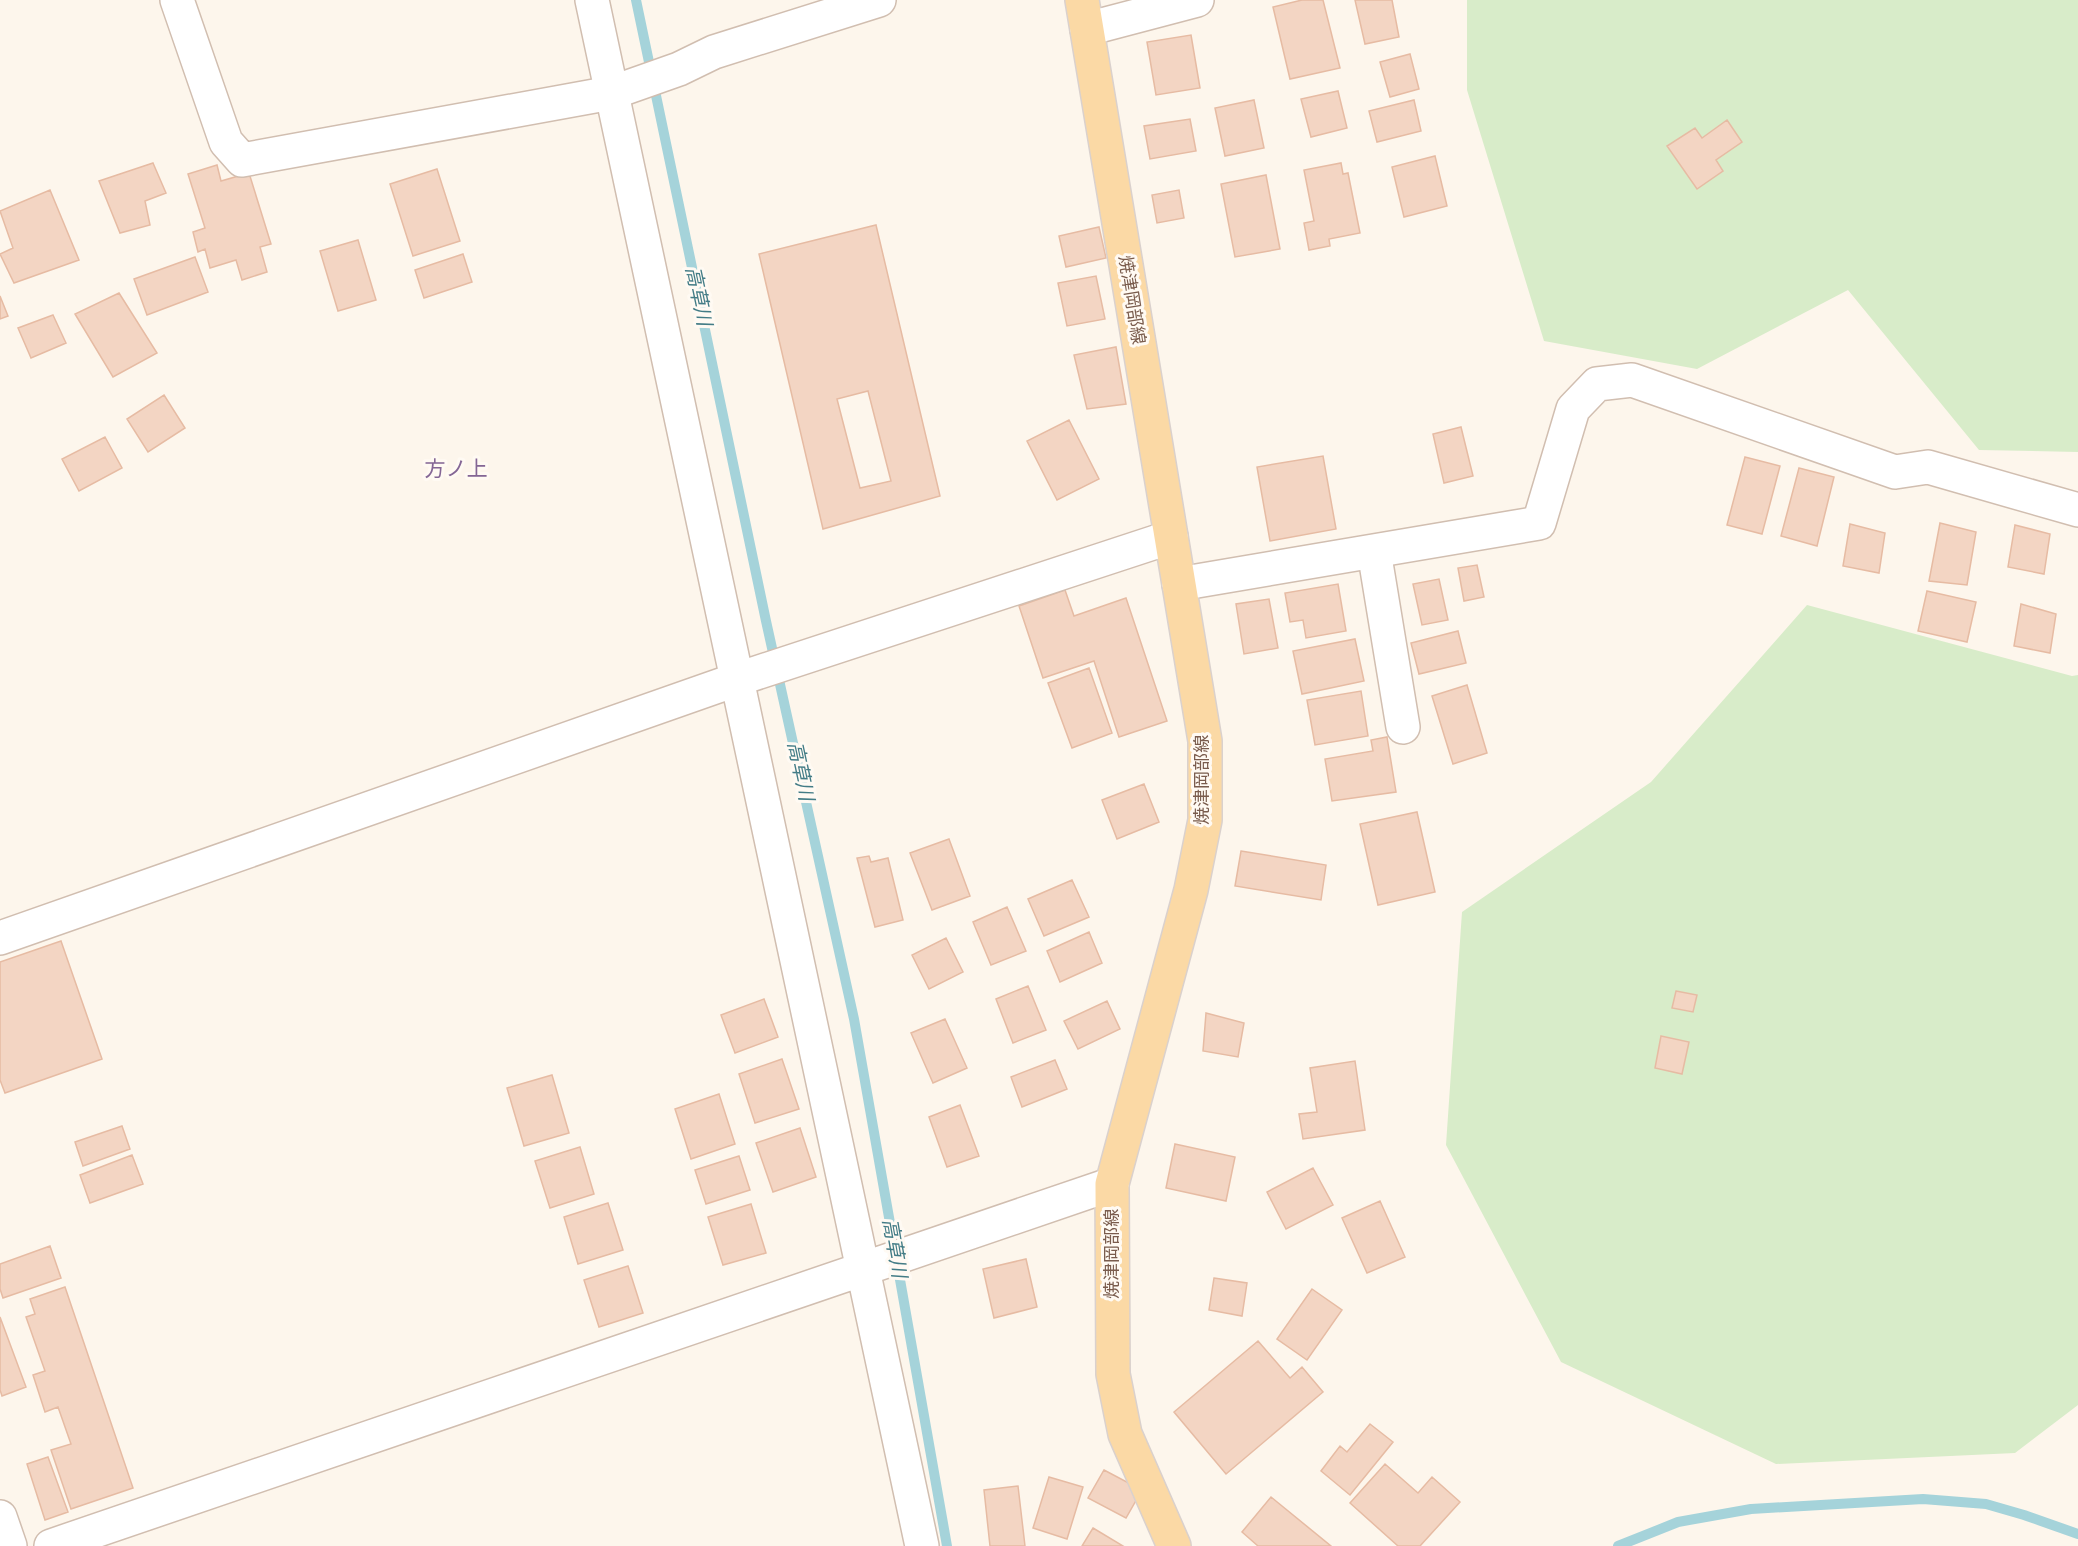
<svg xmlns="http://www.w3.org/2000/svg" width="2078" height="1546" font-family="Cabin,'Noto Sans JP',sans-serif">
<rect width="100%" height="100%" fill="#fdf6ec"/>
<!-- green -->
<path fill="#d8ecc9" d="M 1467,0 L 2078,0 L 2078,452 L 1979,450 L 1848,290 L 1697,369 L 1544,341 L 1467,90 Z
M 1807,605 L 2072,676 L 2078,675 L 2078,1405 L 2015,1453 L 1776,1464 L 1561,1362 L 1446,1145 L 1462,912 L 1651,782 Z"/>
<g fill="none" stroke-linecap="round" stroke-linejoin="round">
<!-- stream -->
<path stroke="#a5d3da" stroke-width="10" d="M 636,0 L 766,621 L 854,1019 L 947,1546
M 1618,1546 L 1678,1522 L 1751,1509 L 1923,1499 L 1986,1504 L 2024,1515 L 2078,1534"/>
</g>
<!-- building -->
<path fill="#f3d5c3" stroke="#e6bba3" stroke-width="1.5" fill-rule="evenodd" d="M 1302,0 L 1323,0 L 1340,68 L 1290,79 L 1273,7 Z
M 1355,0 L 1392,0 L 1399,37 L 1365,44 Z
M 1191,35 L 1200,88 L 1156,95 L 1147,42 Z
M 1410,54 L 1419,89 L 1390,97 L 1380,62 Z
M 1338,91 L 1347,128 L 1311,137 L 1301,99 Z
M 1254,100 L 1264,148 L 1225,156 L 1215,108 Z
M 1414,100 L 1421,131 L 1377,142 L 1369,111 Z
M 1190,119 L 1196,151 L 1150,159 L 1144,126 Z
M 1727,120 L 1742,142 L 1716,160 L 1723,171 L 1697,189 L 1667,146 L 1695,128 L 1702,138 Z
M 1435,156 L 1447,206 L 1404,217 L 1392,167 Z
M 153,163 L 166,193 L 145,201 L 150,225 L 120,233 L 99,181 Z
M 1341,163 L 1343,174 L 1348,173 L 1360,233 L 1329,239 L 1330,246 L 1309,250 L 1304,223 L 1314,221 L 1304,170 Z
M 217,165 L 221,181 L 249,173 L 271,244 L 260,247 L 267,272 L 242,280 L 236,260 L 210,268 L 205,249 L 198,252 L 193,232 L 205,228 L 188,174 Z
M 437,169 L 460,241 L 413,256 L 390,184 Z
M 1266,175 L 1280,249 L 1235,257 L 1221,184 Z
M 50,190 L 79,260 L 14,283 L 0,254 L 13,248 L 0,211 Z
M 1179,190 L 1184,218 L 1157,223 L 1152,195 Z
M 876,225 L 940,496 L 823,529 L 759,254 ZM 868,391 L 891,481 L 860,488 L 837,399 Z
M 1099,227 L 1106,258 L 1066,267 L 1059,236 Z
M 358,240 L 376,300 L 338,311 L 320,251 Z
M 463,254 L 472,282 L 424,298 L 415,270 Z
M 195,257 L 208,292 L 147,315 L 134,279 Z
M 1096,276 L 1105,319 L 1067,326 L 1058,283 Z
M 119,293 L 157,353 L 113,377 L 75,314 Z
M 0,296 L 8,316 L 0,319 Z
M 53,315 L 66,343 L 31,358 L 18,328 Z
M 1116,347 L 1126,404 L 1087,409 L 1074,355 Z
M 164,395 L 185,428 L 148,452 L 127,419 Z
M 1069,420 L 1099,479 L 1057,500 L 1027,441 Z
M 1461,427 L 1473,476 L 1444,483 L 1433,434 Z
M 105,437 L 122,468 L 79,491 L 62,459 Z
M 1323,456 L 1336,529 L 1270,541 L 1257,467 Z
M 1745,457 L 1780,466 L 1762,534 L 1727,525 Z
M 1799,468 L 1834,477 L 1817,546 L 1781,536 Z
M 1940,523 L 1976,532 L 1967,585 L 1929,581 Z
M 1850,524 L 1885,533 L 1879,573 L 1843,566 Z
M 2015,525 L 2050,534 L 2044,574 L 2008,567 Z
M 1477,565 L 1484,597 L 1464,601 L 1458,568 Z
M 1439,579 L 1448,620 L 1422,625 L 1413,584 Z
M 1338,584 L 1346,631 L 1306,638 L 1303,620 L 1290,622 L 1285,593 Z
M 1065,590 L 1074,616 L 1126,598 L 1167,721 L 1119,737 L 1094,661 L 1043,678 L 1019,606 Z
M 1927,591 L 1976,602 L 1967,642 L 1918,631 Z
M 1269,599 L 1278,648 L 1244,654 L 1236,604 Z
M 2021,604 L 2056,614 L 2050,653 L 2014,646 Z
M 1458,631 L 1466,663 L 1419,674 L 1411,643 Z
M 1355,639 L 1364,681 L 1302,694 L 1293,651 Z
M 1089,668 L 1112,733 L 1072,748 L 1048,683 Z
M 1467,685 L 1487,753 L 1453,764 L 1432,696 Z
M 1361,691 L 1368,736 L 1315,745 L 1307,700 Z
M 1387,737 L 1396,792 L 1332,801 L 1325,759 L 1373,751 L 1371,740 Z
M 1144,784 L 1159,822 L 1117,839 L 1102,800 Z
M 1417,812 L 1435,892 L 1378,905 L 1360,824 Z
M 949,839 L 970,896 L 932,910 L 910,853 Z
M 1241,851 L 1326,865 L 1321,900 L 1235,886 Z
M 869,856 L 871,862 L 888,858 L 903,920 L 875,927 L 857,858 Z
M 1072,880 L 1089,917 L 1044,936 L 1028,899 Z
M 1007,907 L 1026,951 L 991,965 L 973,922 Z
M 1089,932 L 1102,963 L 1060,982 L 1047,951 Z
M 946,938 L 963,972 L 929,989 L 912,955 Z
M 61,941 L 102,1059 L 5,1093 L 0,1080 L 0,962 Z
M 1028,986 L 1046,1030 L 1013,1043 L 996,999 Z
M 1676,991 L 1697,995 L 1693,1012 L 1672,1008 Z
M 764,999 L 778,1037 L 735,1053 L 721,1015 Z
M 1107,1001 L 1120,1029 L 1078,1049 L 1064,1021 Z
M 1206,1013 L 1244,1023 L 1238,1057 L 1203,1051 Z
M 945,1019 L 967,1068 L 933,1083 L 911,1033 Z
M 1661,1036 L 1689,1042 L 1682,1074 L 1655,1068 Z
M 782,1059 L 799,1109 L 755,1123 L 739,1074 Z
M 1055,1060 L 1067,1089 L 1022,1107 L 1011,1077 Z
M 1355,1061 L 1365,1130 L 1303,1139 L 1299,1114 L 1317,1112 L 1310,1068 Z
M 552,1075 L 569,1133 L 524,1146 L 507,1088 Z
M 719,1094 L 735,1144 L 691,1159 L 675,1109 Z
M 960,1105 L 979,1156 L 947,1167 L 929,1117 Z
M 122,1126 L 130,1149 L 83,1166 L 75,1142 Z
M 800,1128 L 816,1177 L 773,1192 L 756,1143 Z
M 1175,1144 L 1235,1157 L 1226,1201 L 1166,1188 Z
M 580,1147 L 594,1194 L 550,1208 L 535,1161 Z
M 132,1155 L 143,1184 L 90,1203 L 80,1175 Z
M 739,1156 L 750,1190 L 706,1204 L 695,1170 Z
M 1313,1168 L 1333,1205 L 1286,1229 L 1267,1192 Z
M 1380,1201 L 1405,1257 L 1367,1273 L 1342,1218 Z
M 608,1203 L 623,1250 L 578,1264 L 564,1217 Z
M 751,1204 L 766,1253 L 723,1265 L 708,1217 Z
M 50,1246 L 61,1278 L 3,1298 L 0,1289 L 0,1264 Z
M 1026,1259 L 1037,1307 L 994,1318 L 983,1269 Z
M 628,1266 L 643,1313 L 599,1327 L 584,1280 Z
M 1214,1278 L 1247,1283 L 1242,1316 L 1209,1310 Z
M 65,1287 L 133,1488 L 71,1509 L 51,1450 L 71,1444 L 58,1407 L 45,1412 L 33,1375 L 45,1371 L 26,1317 L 35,1314 L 30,1299 Z
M 1312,1289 L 1342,1310 L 1307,1360 L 1277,1339 Z
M 0,1317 L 26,1387 L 2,1396 L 0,1390 Z
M 1258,1341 L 1290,1378 L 1302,1367 L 1323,1392 L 1226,1474 L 1174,1412 Z
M 1370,1424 L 1393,1442 L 1350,1495 L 1321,1471 L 1340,1446 L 1347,1452 Z
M 48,1457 L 68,1512 L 45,1520 L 27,1464 Z
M 1385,1464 L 1418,1493 L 1432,1477 L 1460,1502 L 1420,1546 L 1398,1546 L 1350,1503 Z
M 1104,1470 L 1142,1490 L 1126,1518 L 1088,1498 Z
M 1049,1477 L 1083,1487 L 1067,1539 L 1033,1528 Z
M 1018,1486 L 1025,1546 L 990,1546 L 984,1490 Z
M 1271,1497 L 1331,1546 L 1258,1546 L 1242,1532 Z
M 1093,1528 L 1123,1546 L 1082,1546 Z"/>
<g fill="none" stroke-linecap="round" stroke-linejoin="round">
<defs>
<path id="minor" d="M 177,0 L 226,142 L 242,160 L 611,93 L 679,69 L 714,52 L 879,0
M 592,0 L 922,1546
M 1087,29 L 1197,0
M 1374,551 L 1403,727
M 1179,584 L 1539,523 L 1573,409 L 1597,384 L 1632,380 L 1895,472 L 1928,467 L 2078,510
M 0,938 L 738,679 L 1171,537
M 0,1517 L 10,1546
M 51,1546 L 1112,1184"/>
<path id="major" d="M 1082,0 L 1205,741 L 1205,820 L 1191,890 L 1112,1184 L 1113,1374 L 1125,1434 L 1174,1546"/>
</defs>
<!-- minor casing -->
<use href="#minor" stroke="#d1beb0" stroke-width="36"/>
<!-- major casing -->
<use href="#major" stroke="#dad1cd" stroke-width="36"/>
<!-- minor -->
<use href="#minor" stroke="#fff" stroke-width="33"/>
<!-- major -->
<use href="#major" stroke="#fbd9a5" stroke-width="33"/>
</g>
<g text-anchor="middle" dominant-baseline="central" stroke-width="6" stroke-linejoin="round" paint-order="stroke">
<!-- street labels -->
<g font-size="18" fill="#7a5c4d" stroke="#fffaf3">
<text transform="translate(1132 300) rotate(81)">焼津岡部線</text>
<text transform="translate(1202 780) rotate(-90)">焼津岡部線</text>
<text transform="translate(1112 1254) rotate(-90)">焼津岡部線</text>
</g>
<!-- water labels -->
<g font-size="20" font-style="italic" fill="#437c86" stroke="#fffaf3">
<text transform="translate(699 296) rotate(78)">高草川</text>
<text transform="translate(801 771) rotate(78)">高草川</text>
<text transform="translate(895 1248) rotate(80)">高草川</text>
</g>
<!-- quarter labels -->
<g font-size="21" fill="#846695" stroke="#fffaf3">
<text x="456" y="468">方ノ上</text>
</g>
</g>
</svg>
